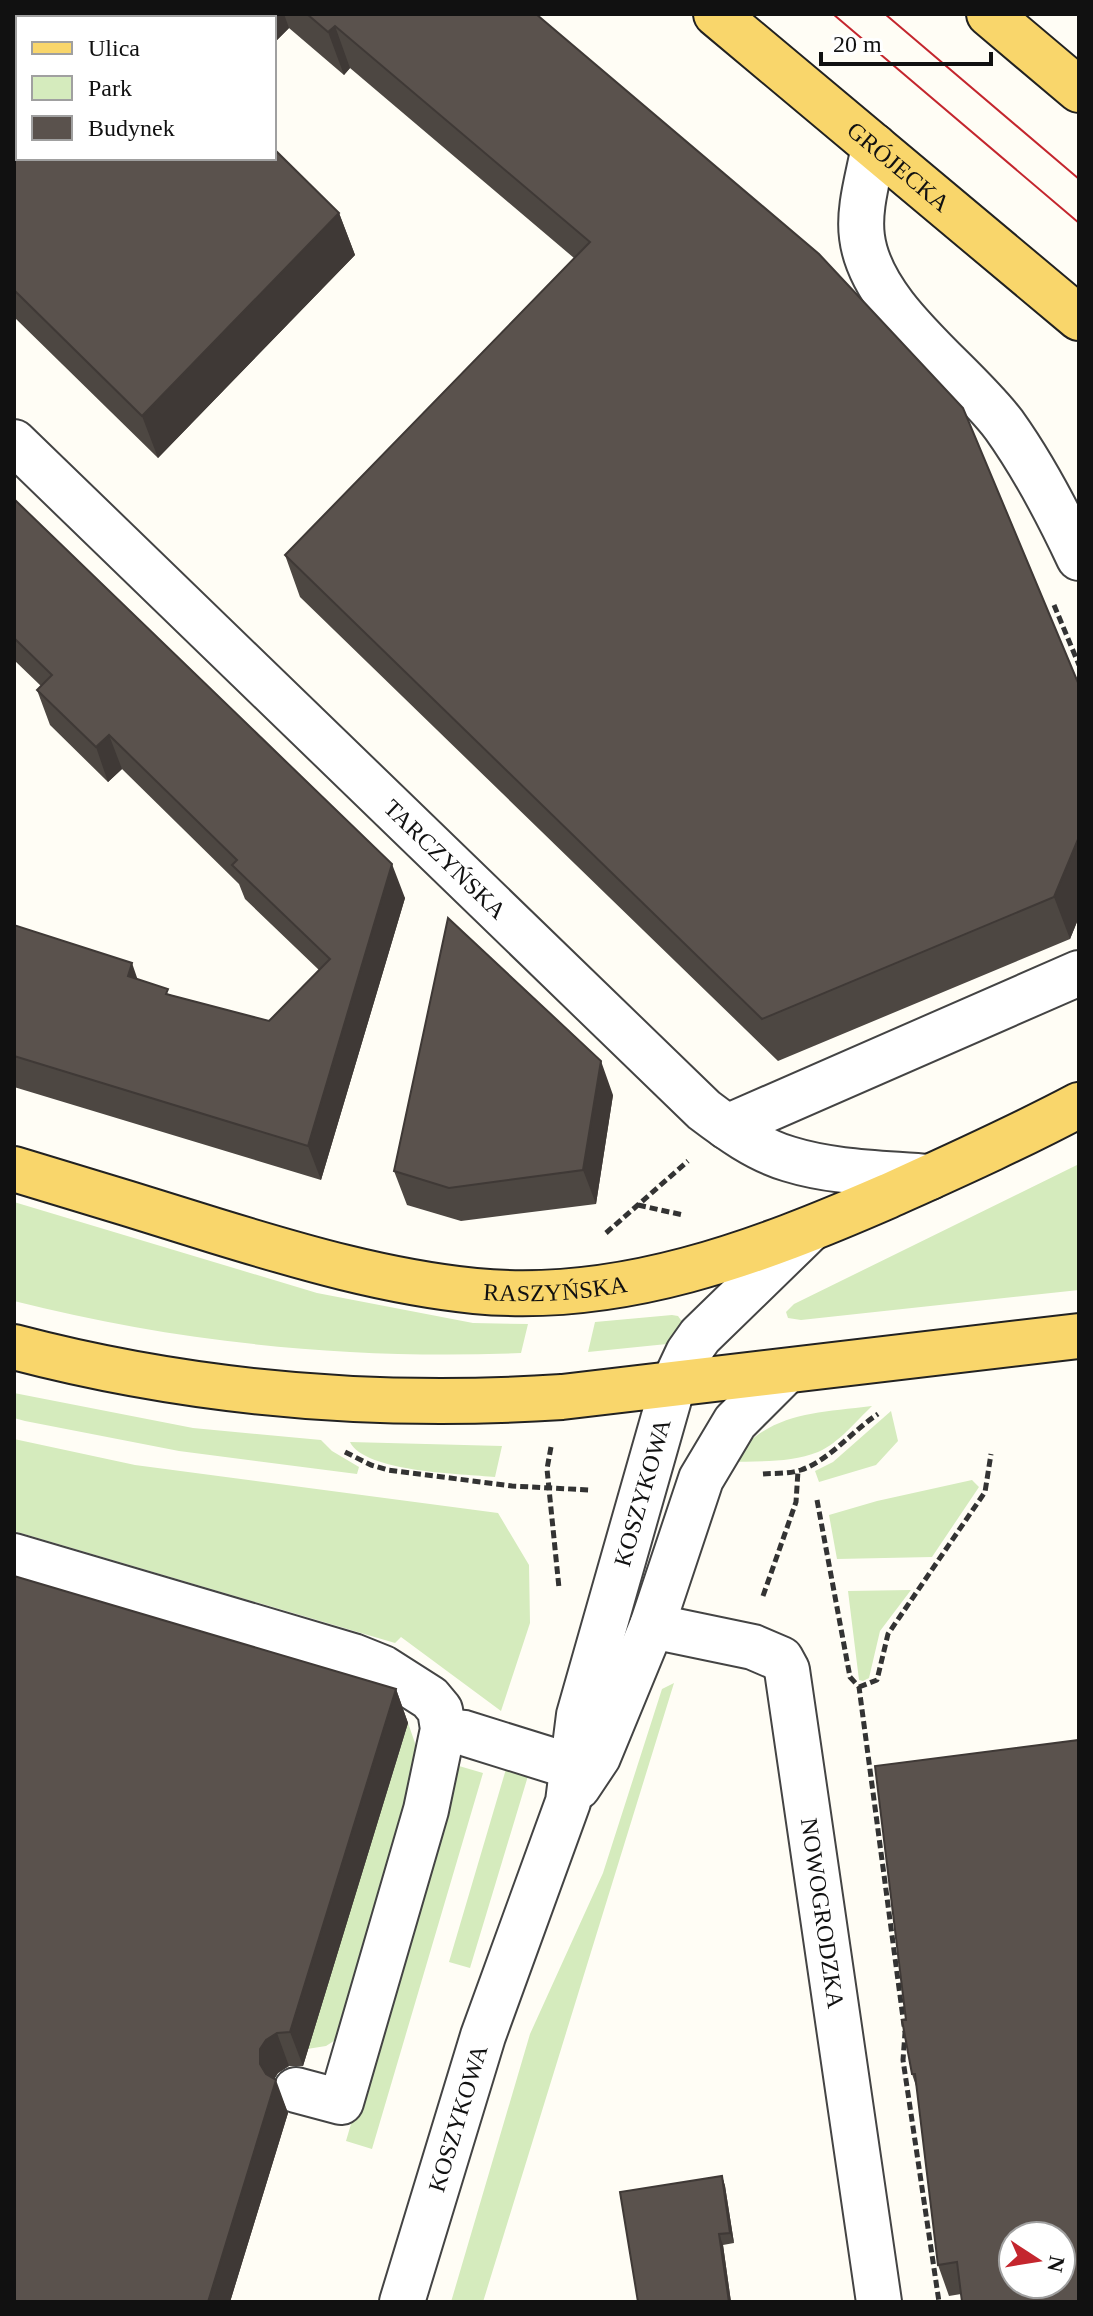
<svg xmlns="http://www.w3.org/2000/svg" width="1093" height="2316" font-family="Georgia,serif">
<rect width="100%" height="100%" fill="#fffdf5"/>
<!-- green -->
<path fill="#d5ebbd" d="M 1079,1164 L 1079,1290 L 801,1320 L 788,1318 L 786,1312 L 794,1304 Z
M 14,1202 L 317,1293 L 473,1323 L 528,1324 L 521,1353 C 350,1360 180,1343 14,1301 Z
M 672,1315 L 678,1316 L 683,1323 L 667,1344 L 588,1352 L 595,1322 Z
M 14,1393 L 193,1428 L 321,1440 L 332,1451 L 359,1467 L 357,1474 L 179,1451 L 25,1421 L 14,1418 Z
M 872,1406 C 856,1421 839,1443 818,1452 C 791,1463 757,1461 728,1462 C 773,1411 810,1414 872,1406 Z
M 891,1411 L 898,1441 L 876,1465 L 819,1482 L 815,1471 L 833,1462 Z
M 14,1439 L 135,1465 L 498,1513 L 529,1565 L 530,1623 L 501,1711 L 401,1637 L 395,1643 L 14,1531 Z
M 350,1442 L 502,1446 L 495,1477 C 463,1474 364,1472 350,1442 Z
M 972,1480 L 979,1487 L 932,1557 L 837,1559 L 829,1515 L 877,1501 Z
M 911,1590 L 880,1631 L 869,1678 L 863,1681 L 859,1680 L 848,1591 Z
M 674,1683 L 483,2302 L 451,2302 L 530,2034 L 603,1873 L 662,1689 Z
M 408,1723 L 415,1743 L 419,1769 L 340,2037 L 326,2046 L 307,2049 Z
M 459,1766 L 483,1773 L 372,2149 L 346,2141 L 454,1773 Z
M 506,1769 L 528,1776 L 470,1968 L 449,1962 Z"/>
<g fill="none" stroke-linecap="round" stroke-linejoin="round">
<defs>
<g id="minor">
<path d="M 874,146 C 869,175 858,208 862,237 C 871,309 962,369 1004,425 C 1034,467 1057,511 1079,558"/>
<path id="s1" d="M 14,442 L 704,1110 C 729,1129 758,1150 789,1159 C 834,1173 884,1173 930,1177"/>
<path d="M 727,1127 L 1079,973"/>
<path d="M 14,1556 L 353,1656 L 383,1668 L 430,1698 L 440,1710 L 443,1729 L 426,1810 L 341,2102 L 296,2090"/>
<path id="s2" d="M 652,1626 L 753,1647 L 781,1659 L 787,1670 L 879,2302"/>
<path d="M 443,1731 L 464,1733 L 573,1767"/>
<path d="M 578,1787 L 598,1757 L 652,1626 L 701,1479 L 735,1422 L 785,1372"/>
<path id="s3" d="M 402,2302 L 483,2036 L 568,1802 L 579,1715 L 673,1385 L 688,1353 L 700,1336 L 809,1230"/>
</g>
<g id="major">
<path id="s4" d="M 716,14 L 1079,318"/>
<path d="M 989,14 L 1079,90"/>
<path id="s5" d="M 14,1169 C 81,1189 149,1210 216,1231 C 301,1257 386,1282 475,1291 C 620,1305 757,1253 888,1196 C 952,1167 1017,1138 1079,1105"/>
<path d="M 14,1347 C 193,1394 378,1409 562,1397 L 1079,1336"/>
</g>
</defs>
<!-- minor casing -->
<use href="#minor" stroke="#444" stroke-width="48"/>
<!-- major casing -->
<use href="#major" stroke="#222" stroke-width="48"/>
<!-- path -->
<path stroke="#333" stroke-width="5" stroke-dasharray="8 4" stroke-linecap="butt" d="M 1054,605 L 1079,665
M 638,1205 L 683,1215
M 606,1233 L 688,1161
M 551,1447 L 547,1469 L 559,1588
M 345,1452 L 371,1465 L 388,1470 L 512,1486 L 590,1490
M 763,1474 C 775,1473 789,1474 801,1470 C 831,1459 852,1431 878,1414
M 817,1500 L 850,1677 L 859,1687 L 905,2033 L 903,2060 L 939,2302
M 763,1596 L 796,1502 L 798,1471
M 859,1687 L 877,1680 L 888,1634 L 985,1492 L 991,1454"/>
<!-- minor -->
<use href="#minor" stroke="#fff" stroke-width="44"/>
<!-- major -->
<use href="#major" stroke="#f9d66b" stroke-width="44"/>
<!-- tram -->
<path stroke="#c4262e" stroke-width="2" d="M 833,14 L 1079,223
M 885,14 L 1079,179"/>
</g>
<!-- wall -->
<path fill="#4d4742" d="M 91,14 L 536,14 L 1079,685 L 1079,917 L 1070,939 L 778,1061 L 300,597 L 285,555 L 574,258 L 350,68 L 344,75 L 289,28 L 274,43 L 274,18 Z
M 14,107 L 339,213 L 355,255 L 158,458 L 14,317 Z
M 14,499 L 405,898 L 321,1180 L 14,1087 L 14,925 L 171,995 L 269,1021 L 319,970 L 245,899 L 239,884 L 122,769 L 108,782 L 50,725 L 37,690 L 41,686 L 14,660 Z
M 613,1095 L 596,1204 L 461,1221 L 407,1205 L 394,1171 Z
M 396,1689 L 408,1723 L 303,2066 L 289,2066 L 278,2073 L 274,2079 L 288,2113 L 230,2302 L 14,2302 Z
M 1079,1740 L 961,2294 L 949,2296 L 938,2265 L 917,2089 L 912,2074 L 906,2020 Z
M 722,2176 L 725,2186 L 734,2243 L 723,2245 L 731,2302 L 638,2302 Z"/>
<!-- shaded-wall -->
<path fill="#3f3936" d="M 246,14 L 284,14 L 289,28 L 274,43 L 274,18 L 242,18 Z
M 335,26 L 350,68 L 344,75 L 328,32 Z
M 339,213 L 355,255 L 158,458 L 142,416 Z
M 109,735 L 122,769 L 108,782 L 96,747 Z
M 1079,837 L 1079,917 L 1070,939 L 1054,897 Z
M 392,864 L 405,898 L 321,1180 L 308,1146 Z
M 132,963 L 144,998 L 128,976 Z
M 601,1061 L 613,1095 L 596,1204 L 583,1170 Z
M 396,1689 L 408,1723 L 303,2066 L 290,2032 Z
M 277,2033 L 289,2066 L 278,2073 L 272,2083 L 276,2080 L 288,2113 L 230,2302 L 208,2302 L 260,2064 L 260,2049 L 266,2040 Z
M 722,2176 L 725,2186 L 734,2243 L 730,2233 Z
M 719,2234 L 723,2245 L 731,2302 L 729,2302 Z"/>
<!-- building -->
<path fill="#5a524d" stroke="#3f3936" stroke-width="2" fill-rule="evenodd" d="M 91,14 L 246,14 L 242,18 L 88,18 Z
M 307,14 L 536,14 L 819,254 L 963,408 L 1079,685 L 1079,837 L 1054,897 L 762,1019 L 285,555 L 590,242 L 335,26 L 328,32 Z
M 18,102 L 18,158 L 274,158 L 274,149 L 339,213 L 142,416 L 14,290 L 14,107 Z
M 14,499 L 392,864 L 308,1146 L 14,1056 L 14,925 L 132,963 L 128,976 L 168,989 L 166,994 L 269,1021 L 330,959 L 232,865 L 237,860 L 109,735 L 96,747 L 37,690 L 52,675 L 14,638 Z
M 448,918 L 601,1061 L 583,1170 L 449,1188 L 394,1171 Z
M 14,1576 L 396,1689 L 290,2032 L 277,2033 L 266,2040 L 260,2049 L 260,2064 L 266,2074 L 276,2080 L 208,2302 L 14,2302 Z
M 1079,1740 L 1079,2302 L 962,2302 L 957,2262 L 938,2265 L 915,2074 L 912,2074 L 902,2020 L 906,2020 L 875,1766 ZM 1013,2236 L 1061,2236 L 1061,2284 L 1013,2284 Z
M 722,2176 L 730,2233 L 719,2234 L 729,2302 L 638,2302 L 620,2192 Z"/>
<g text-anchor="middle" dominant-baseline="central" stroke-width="8" stroke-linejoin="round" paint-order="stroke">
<!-- street labels -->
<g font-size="24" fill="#111" stroke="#fff">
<text stroke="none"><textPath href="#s4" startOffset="238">GRÓJECKA</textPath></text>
<text stroke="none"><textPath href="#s1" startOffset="600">TARCZYŃSKA</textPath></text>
<text stroke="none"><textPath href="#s5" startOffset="558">RASZYŃSKA</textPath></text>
<text stroke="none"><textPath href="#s3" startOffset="846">KOSZYKOWA</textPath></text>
<text stroke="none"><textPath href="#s2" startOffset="392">NOWOGRODZKA</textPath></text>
<text stroke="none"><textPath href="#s3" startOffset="192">KOSZYKOWA</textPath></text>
</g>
</g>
<!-- border -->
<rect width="1093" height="2316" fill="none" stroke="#111111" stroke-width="32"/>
<!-- legend -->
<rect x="16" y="16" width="260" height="144" fill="#ffffff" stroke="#a0a0a0" stroke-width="2"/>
<rect x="32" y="42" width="40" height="12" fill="#f9d66b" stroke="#a0a0a0" stroke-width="2"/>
<text x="88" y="56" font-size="24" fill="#111111">Ulica</text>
<rect x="32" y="76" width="40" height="24" fill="#d5ebbd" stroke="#a0a0a0" stroke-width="2"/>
<text x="88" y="96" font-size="24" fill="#111111">Park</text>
<rect x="32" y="116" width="40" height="24" fill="#5a524d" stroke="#a0a0a0" stroke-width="2"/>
<text x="88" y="136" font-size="24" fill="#111111">Budynek</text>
<!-- north arrow -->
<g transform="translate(1037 2260) rotate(102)"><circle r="38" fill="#ffffff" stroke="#a0a0a0" stroke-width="2"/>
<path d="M0-6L14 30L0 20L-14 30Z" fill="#c4262e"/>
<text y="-12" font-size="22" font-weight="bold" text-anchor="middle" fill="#111111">N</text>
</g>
<!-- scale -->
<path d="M821 52v12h170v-12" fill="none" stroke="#111111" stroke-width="4"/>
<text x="833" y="52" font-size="24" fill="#111111" stroke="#ffffff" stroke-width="6" paint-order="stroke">20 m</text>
</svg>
